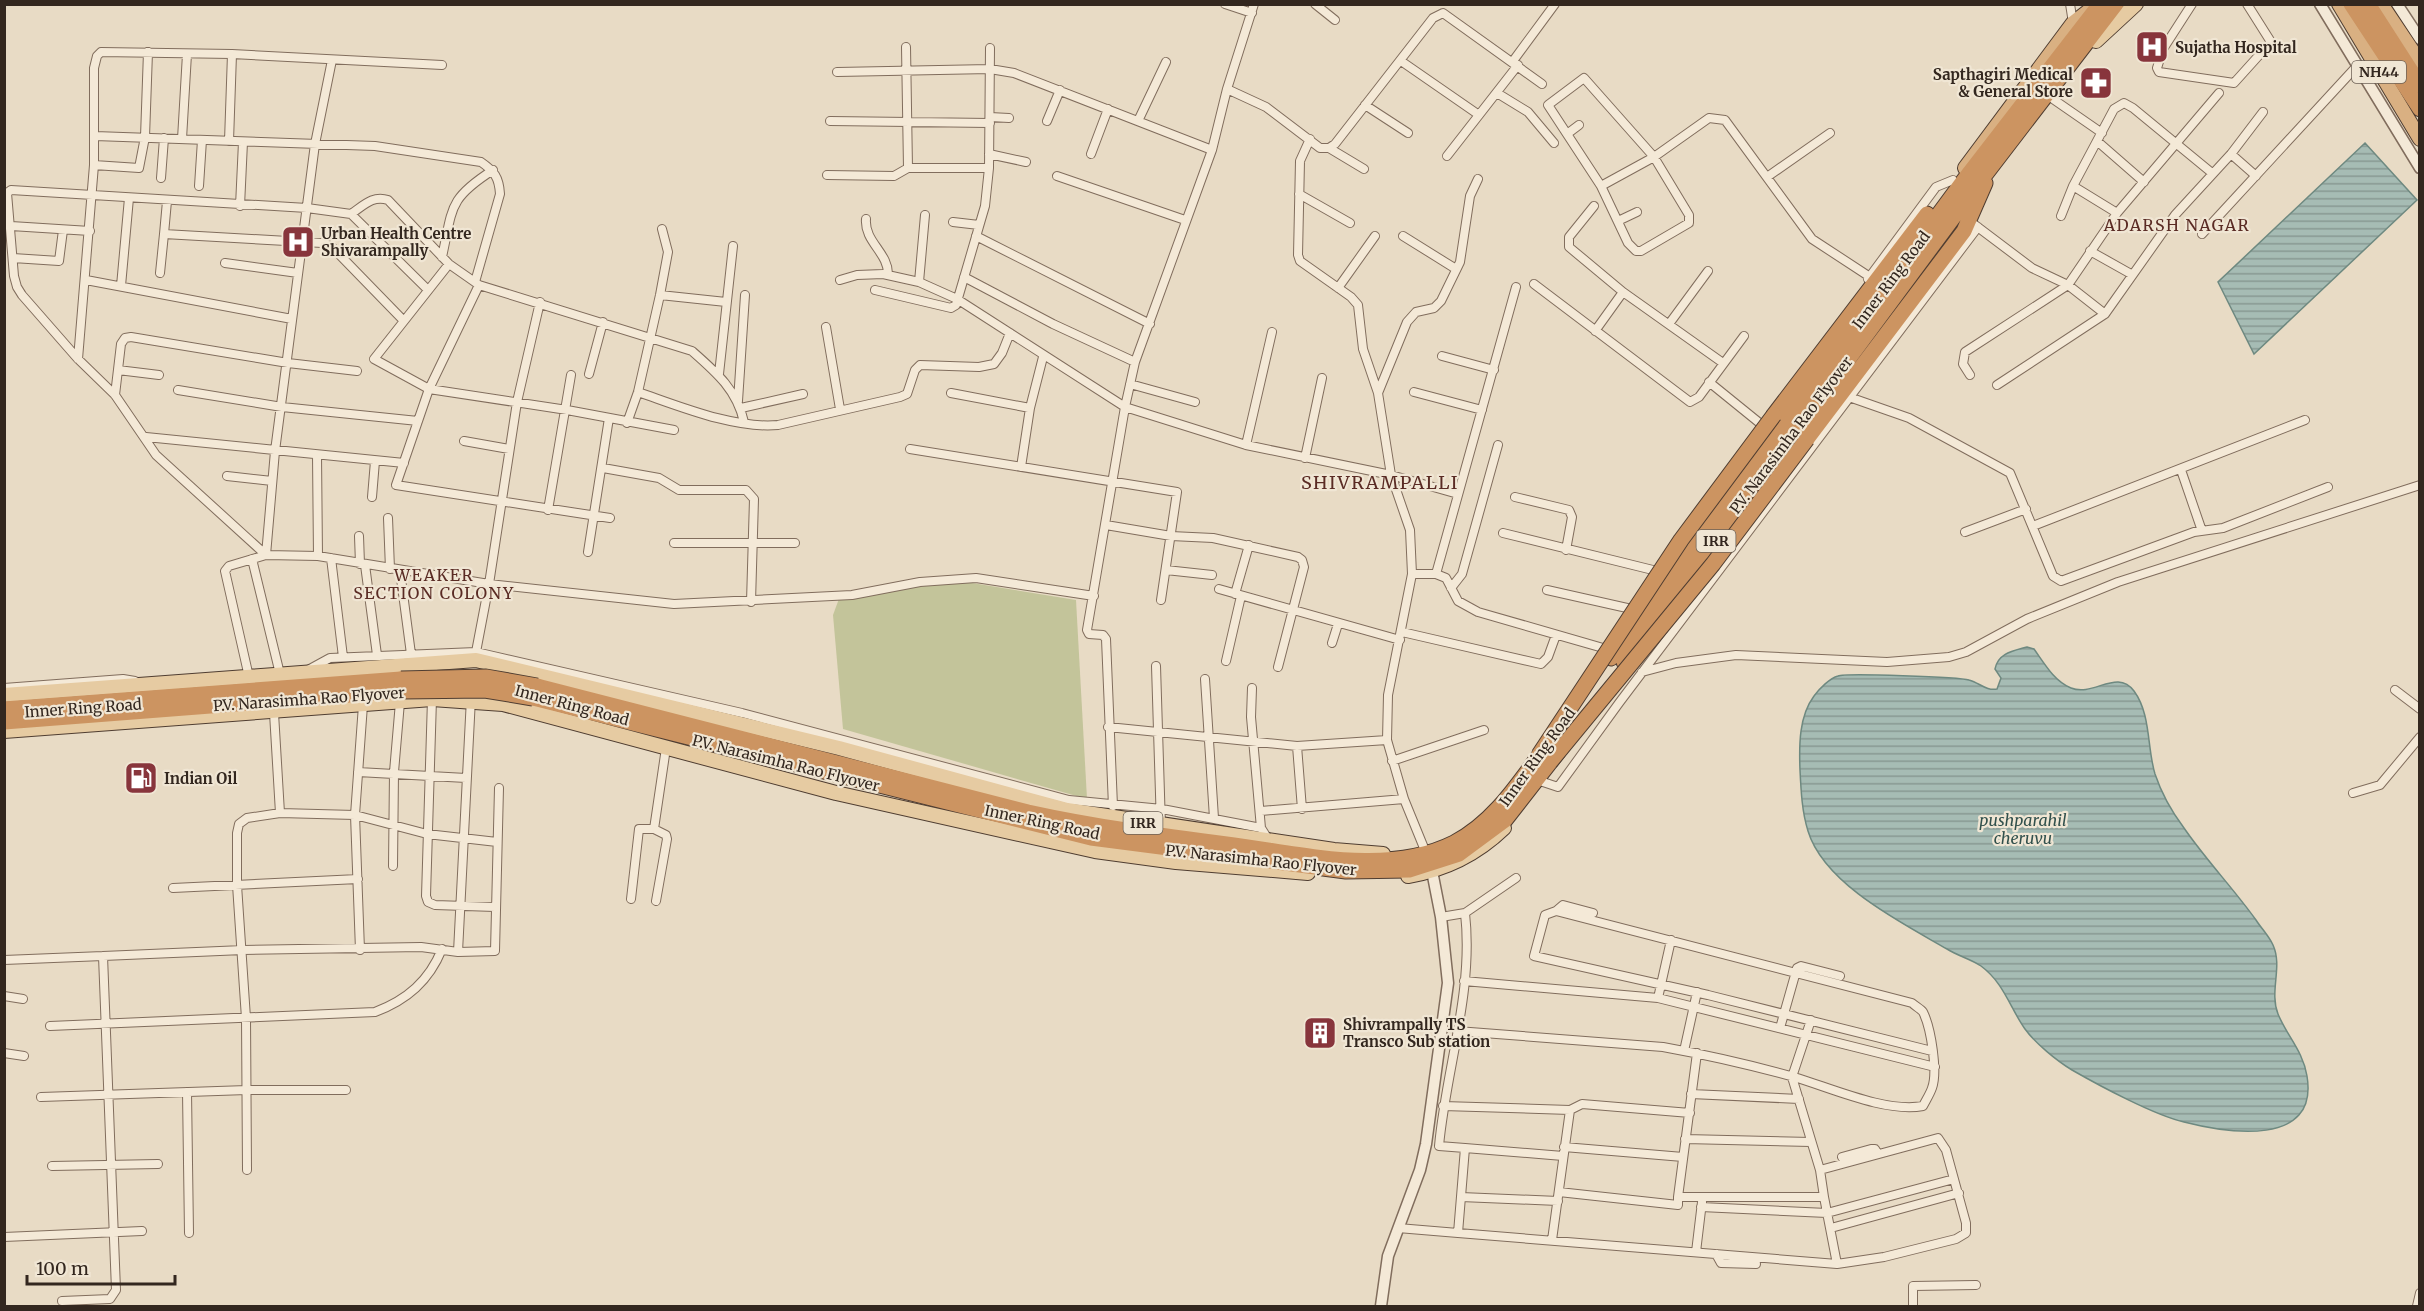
<svg xmlns="http://www.w3.org/2000/svg" width="2424" height="1311" font-family="Merriweather,serif">
<defs>
<pattern id="water-rules" width="6" height="5" patternUnits="userSpaceOnUse" patternTransform="scale(1.5)"><rect width="6" height="5" fill="#a6bcb4"/><path d="M0 2.5h6" fill="none" stroke="#889992"/></pattern>
</defs>
<rect width="100%" height="100%" fill="#e8dbc5"/>
<!-- green -->
<path fill="#c3c49a" d="M 954,580 L 1076,600 L 1087,799 L 843,729 L 833,615 L 840,596 Z"/>
<!-- water -->
<path fill="url(#water-rules)" stroke="#6e8980" stroke-width="1.5" d="M 2365,143 L 2417,200 L 2254,354 L 2218,282 Z
M 2027,647 L 2034,649 C 2044,663 2054,681 2071,688 C 2094,697 2117,668 2134,691 C 2151,714 2147,748 2155,774 C 2161,792 2172,812 2184,828 C 2206,860 2233,888 2256,920 C 2261,928 2269,936 2273,945 C 2283,967 2269,991 2278,1014 C 2287,1036 2303,1051 2307,1076 C 2319,1148 2227,1133 2184,1122 C 2154,1115 2100,1086 2072,1070 C 2057,1061 2035,1043 2025,1029 C 2010,1008 2004,983 1981,966 C 1971,959 1958,956 1947,949 C 1902,923 1824,884 1808,831 C 1802,812 1801,791 1800,770 C 1799,745 1799,716 1814,696 C 1819,689 1830,678 1838,676 C 1846,673 1959,677 1969,680 C 1980,683 1986,691 1997,689 L 2001,678 L 1995,669 C 1998,653 2013,651 2027,647 Z"/>
<g fill="none" stroke-linecap="round" stroke-linejoin="round">
<defs>
<path id="minor" d="M 1225,4 L 1252,13
M 1315,4 L 1335,20
M 2070,4 L 2073,23
M 2192,4 L 2163,49 L 2157,68 L 2159,72 L 2234,83 L 2271,42 L 2247,4
M 1401,61 L 1479,115
M 1513,61 L 1555,4
M 837,72 L 990,69 L 1014,73 L 1212,150
M 1227,89 L 1266,107 L 1320,148 L 1329,148 L 1335,144 L 1433,18 L 1443,13 L 1542,84
M 1497,93 L 1528,112 L 1554,143
M 2050,97 L 2102,133
M 1365,105 L 1408,133
M 990,117 L 1009,118
M 830,121 L 990,123
M 1047,121 L 1060,90
M 1138,121 L 1166,62
M 1567,134 L 1579,125
M 95,136 L 375,146 L 481,162 C 494,171 499,177 500,194 L 475,282
M 182,139 L 187,54
M 1310,139 L 1300,161 L 1298,255 L 1300,261 L 1351,297 L 1358,305 L 1363,349 L 1378,393 L 1391,475 L 1410,530 L 1412,574 L 1388,695 L 1387,740 L 1404,799 L 1424,848
M 229,141 L 232,54
M 2097,141 L 2144,182
M 1329,148 L 1364,169
M 989,154 L 1026,162
M 1091,154 L 1108,109
M 2231,154 L 2256,176
M 1447,156 L 1518,65
M 94,165 L 139,168 L 145,137 L 148,52
M 908,168 L 989,168
M 827,175 L 894,176 L 908,168 L 906,47
M 1057,176 L 1185,220
M 1767,177 L 1830,133
M 161,178 L 164,138
M 199,186 L 202,140
M 1601,186 L 1628,243 L 1636,251 L 1641,251 L 1689,223 L 1689,215 L 1654,157 L 1601,186 L 1548,105 L 1584,78 L 1654,157 L 1709,118 L 1725,120 L 1812,239 L 1870,277
M 2073,186 L 2117,213
M 1299,194 L 1350,223
M 167,201 L 164,234 L 322,243 L 331,246 L 403,320
M 240,206 L 243,142
M 1594,206 L 1569,237 L 1569,247 L 1623,292 L 1723,363
M 351,214 C 364,205 373,195 388,200 L 449,264 L 479,285 L 692,351 C 716,372 737,390 744,422
M 2061,216 L 2073,186 L 2114,109 L 2124,103 L 2133,108 L 2212,173
M 866,219 C 864,242 889,253 888,275
M 1618,221 L 1637,212
M 953,222 L 979,225
M 1975,225 L 2032,268 L 2068,285 L 2105,314
M 11,226 L 90,231
M 2202,234 L 2356,67
M 976,236 L 1150,324
M 1403,236 L 1456,269
M 2090,251 L 2131,274
M 442,257 C 453,207 448,199 493,170
M 13,258 L 59,261 L 63,230
M 225,263 L 298,273
M 449,264 L 374,359 L 429,389 L 567,410 L 674,430
M 160,273 L 164,234
M 964,277 L 1053,324 L 1135,362
M 1868,279 L 1936,187 L 1953,180
M 86,280 L 292,319
M 840,280 L 857,275 L 883,274 L 919,282 L 957,299 L 1125,407 L 1246,445 L 1391,475 L 1458,494
M 919,282 L 925,215
M 1534,284 L 1690,402 L 1699,397 L 1744,336
M 479,285 L 429,389 L 396,485 L 610,518
M 121,286 L 129,198
M 1338,288 L 1375,236
M 875,290 L 951,308 L 956,305 L 985,206 L 989,168 L 990,48
M 660,295 L 726,302
M 1669,324 L 1708,271
M 826,327 L 840,409
M 1595,331 L 1623,292
M 1442,356 L 1494,370
M 78,359 L 94,165 L 94,68 L 97,56 L 101,52 L 232,54 L 442,65
M 118,370 L 159,375
M 589,374 L 603,322
M 719,374 L 733,246
M 1970,375 L 1963,364 L 1965,352 L 2068,285 L 2117,213 L 2219,93
M 1709,382 L 1767,429
M 1130,384 L 1195,402
M 1997,385 L 2105,314 L 2175,215 L 2231,154 L 2263,112
M 178,390 L 282,407 L 418,421
M 638,392 C 679,406 734,429 778,425 L 900,397 L 907,394 L 915,370 L 920,365 L 979,367 L 994,364 L 1002,353 L 1010,333
M 1414,392 L 1482,410
M 951,393 L 1030,408
M 1378,393 L 1407,322 L 1416,312 L 1434,308 L 1441,301 L 1460,262 L 1470,196 L 1478,179
M 115,395 L 121,344 L 125,338 L 131,337 L 288,363 L 357,371
M 1849,397 L 1909,418 L 2010,473 L 2053,576 L 2061,581 L 2194,532 L 2223,528 L 2328,487
M 738,401 L 745,295
M 741,408 L 803,394
M 627,423 L 638,392 L 660,295 L 668,252 L 662,229
M 146,437 L 404,463
M 464,441 L 509,449
M 1246,445 L 1272,332
M 910,449 L 1177,492 L 1161,600
M 317,455 L 318,556
M 1305,458 L 1322,378
M 1021,467 L 1030,408 L 1043,357
M 603,468 L 659,478 L 679,490 L 746,490 L 754,499 L 751,602
M 2181,470 L 2202,531
M 227,476 L 272,481
M 372,497 L 375,461
M 1515,497 L 1569,510 L 1572,517 L 1566,550
M 548,510 L 571,375
M 388,518 L 390,569
M 1106,525 L 1171,536 L 1213,538 L 1298,557 L 1302,560 L 1304,567 L 1278,667
M 2033,526 L 2305,420
M 1965,532 L 2026,509
M 1503,533 L 1661,572
M 359,536 L 360,564
M 674,543 L 795,543
M 588,552 L 609,418
M 266,555 L 156,455 L 115,395 L 78,359 L 22,295 L 17,287 L 14,276 L 7,193 L 11,190 L 307,208 L 351,214 L 427,289
M 266,555 L 275,451 L 315,144 L 332,60
M 331,558 L 343,657
M 252,559 L 280,674
M 365,565 L 377,655
M 1166,570 L 1212,575
M 400,571 L 411,654
M 1412,574 L 1436,574 L 1446,578 L 1458,601 L 1478,612 L 1610,650
M 1436,574 L 1516,287
M 1451,588 L 1462,574 L 1498,445
M 1219,589 L 1400,640
M 1547,590 L 1636,610
M 1235,594 L 1249,545
M 1402,632 L 1541,664 L 1548,657 L 1556,635
M 1332,643 L 1338,624
M 476,652 L 489,584 L 517,402 L 540,302
M 1226,661 L 1241,596
M 1156,666 L 1161,826
M 308,670 L 330,658 L 476,652 L 742,713 L 1069,800 L 1162,809 L 1261,828 L 1268,839
M 1642,672 L 1676,663 L 1736,655 L 1887,662 L 1949,657 L 1966,652 L 2027,619 L 2118,582 L 2420,485
M 249,677 L 225,571 L 229,566 L 266,555 L 318,556 L 489,584 L 674,604 L 852,595 L 920,582 L 976,578 L 1094,596
M 1205,679 L 1214,818
M 4,688 L 123,679 L 135,681
M 1252,688 L 1251,717 L 1261,828
M 2395,690 L 2420,709
M 432,699 L 426,896 L 428,902 L 435,905 L 495,907
M 274,713 L 280,813
M 1108,727 L 1297,746 L 1387,740
M 1297,746 L 1302,809
M 1392,761 L 1484,730
M 358,772 L 466,778
M 1540,781 L 1558,787 L 1619,703 L 1978,227
M 2353,793 L 2380,785 L 2420,737
M 1113,806 L 1106,639 L 1103,635 L 1089,634 L 1087,630 L 1125,407 L 1135,362 L 1212,150 L 1227,89 L 1254,4
M 1261,811 L 1404,799
M 654,829 L 666,748
M 393,866 L 394,772 L 400,702
M 173,888 L 358,879
M 631,899 L 639,829 L 654,829 L 666,835 L 667,839 L 656,901
M 1556,911 L 1563,905 L 1593,913
M 1465,913 C 1474,991 1446,1069 1439,1146 L 1465,1148 L 1458,1233 L 1837,1264 L 1884,1257 L 1956,1239 L 1966,1233 L 1966,1223 L 1946,1150 L 1938,1138 L 1820,1170 L 1792,1077 L 1811,1020
M 1441,917 L 1465,913 L 1516,878
M 360,950 L 355,815 L 363,705
M 458,952 L 471,698
M 103,956 L 243,950 L 421,947 L 458,952 L 495,951 L 499,788
M 4,960 L 103,956 L 116,1290 L 110,1299 L 62,1301
M 1464,981 L 1658,998 L 1935,1067
M 4,996 L 23,999
M 1658,998 L 1671,940
M 50,1026 L 375,1012 C 407,1000 429,981 442,949
M 1780,1028 L 1797,968 L 1801,966 L 1840,976
M 1457,1031 L 1663,1047 C 1707,1055 1751,1065 1794,1077 C 1831,1088 1886,1113 1923,1106 C 1926,1100 1930,1094 1932,1088 C 1938,1072 1931,1028 1923,1012 C 1921,1009 1915,1006 1912,1003 L 1556,911 L 1545,915 L 1534,956 L 1708,995 L 1932,1051
M 1684,1051 L 1697,992
M 4,1053 L 24,1056
M 1697,1053 L 1678,1197 L 1824,1197 L 1820,1170
M 187,1092 L 189,1233
M 1691,1094 L 1799,1099
M 41,1097 L 247,1090 L 346,1090
M 1443,1106 L 1570,1110 L 1582,1104 L 1690,1113
M 1685,1139 L 1811,1142
M 1564,1147 L 1683,1157
M 1465,1148 L 1563,1156
M 1842,1157 L 1871,1149 L 1875,1149 L 1878,1154
M 52,1166 L 158,1164
M 247,1170 L 246,1018 L 237,885 L 237,833 L 239,824 L 247,818 L 280,813 L 355,815 L 427,834 L 497,842
M 1559,1192 L 1678,1205 L 1678,1197
M 1461,1197 L 1558,1201
M 1824,1197 L 1837,1264
M 1701,1207 L 1827,1213 L 1954,1179
M 1398,1228 L 1458,1233
M 1831,1228 L 1959,1193
M 4,1237 L 142,1231
M 1552,1240 L 1570,1110
M 1696,1252 L 1702,1202
M 1716,1254 L 1721,1263 L 1756,1264
M 1913,1306 L 1913,1286 L 1976,1285
M 2417,1306 L 2420,1293"/>
<path id="tertiary" d="M 2320,4 L 2420,168
M 2397,4 L 2420,39
M 1381,1306 L 1388,1256 L 1420,1170 L 1426,1144 L 1448,983 L 1441,917 L 1432,871"/>
<path id="primary" d="M 2096,41 L 2136,4
M 4,695 L 476,660 L 839,748 L 1067,810 L 1334,850 L 1383,854
M 4,731 L 432,699 L 503,704 L 836,793 L 1095,851 L 1176,862 L 1308,873
M 1408,876 C 1445,870 1477,854 1504,828"/>
<path id="trunk" d="M 2339,4 L 2420,139
M 2381,4 L 2420,62
M 1965,168 L 2073,23 L 2095,6"/>
<path id="motorway" d="M 2351,4 L 2420,109
M 2368,4 L 2420,85
M 1774,415 L 1927,214
M 1807,439 L 1964,231 L 1985,183
M 1611,658 L 1970,172 L 2100,4
M 1624,662 L 1981,180 L 2116,4
M 537,686 L 1028,812 C 1096,827 1165,836 1234,845 C 1304,854 1388,876 1454,843 C 1495,822 1520,781 1547,745
M 533,698 L 1091,838 L 1346,871 L 1409,870 L 1459,854 L 1505,820 L 1558,752
M 4,709 L 401,679
M 4,722 L 402,691"/>
</defs>
<!-- minor casing -->
<use href="#minor" stroke="#816d5d" stroke-width="10"/>
<!-- tertiary casing -->
<use href="#tertiary" stroke="#816d5d" stroke-width="13"/>
<!-- primary casing -->
<use href="#primary" stroke="#4f3d31" stroke-width="16"/>
<!-- trunk casing -->
<use href="#trunk" stroke="#4f3d31" stroke-width="16"/>
<!-- motorway casing -->
<use href="#motorway" stroke="#4f3d31" stroke-width="17"/>
<!-- minor -->
<use href="#minor" stroke="#f4e9d7" stroke-width="8"/>
<!-- tertiary -->
<use href="#tertiary" stroke="#f4e9d7" stroke-width="10"/>
<!-- primary -->
<use href="#primary" stroke="#e6cba2" stroke-width="14"/>
<!-- trunk -->
<use href="#trunk" stroke="#d9b082" stroke-width="14"/>
<!-- motorway -->
<use href="#motorway" stroke="#cc9461" stroke-width="15"/>
<defs>
<path id="motorway-bridge" d="M 401,679 L 486,677 L 537,686
M 402,691 L 485,690 L 533,698
M 1539,755 L 1681,540 L 1774,415
M 1550,762 L 1713,564 L 1807,439"/>
</defs>
<!-- motorway-bridge casing -->
<use href="#motorway-bridge" stroke="#4f3d31" stroke-width="17" stroke-linecap="butt"/>
<!-- motorway-bridge -->
<use href="#motorway-bridge" stroke="#cc9461" stroke-width="15"/>
</g>
<!-- icons -->
<defs>
<symbol id="hospital-square" viewBox="-11 -11 22 22"><rect x="-9" y="-9" width="18" height="18" rx="4" fill="#88353c" stroke="#f0e6d4"/><path d="M-5-5h3v3.5h4V-5h3V5h-3V1.5h-4V5h-3Z" fill="#fff"/></symbol>
<symbol id="pharmacy-square" viewBox="-11 -11 22 22"><rect x="-9" y="-9" width="18" height="18" rx="4" fill="#88353c" stroke="#f0e6d4"/><path d="M-2-6h4v4h4v4h-4v4h-4v-4h-4v-4h4Z" fill="#fff"/></symbol>
<symbol id="fuel-square" viewBox="-11 -11 22 22"><rect x="-9" y="-9" width="18" height="18" rx="4" fill="#88353c" stroke="#f0e6d4"/><path d="M-5.5-6h7V0h2V4h1.3V-2.5L3-4.5l.8-.8L6-3V5H2.5V1h-1V6h-7ZM-4.2-4.7v3.2H.2V-4.7Z" fill="#fff"/></symbol>
<symbol id="building-square" viewBox="-11 -11 22 22"><rect x="-9" y="-9" width="18" height="18" rx="4" fill="#88353c" stroke="#f0e6d4"/><path d="M-4-6H4V6H1V3H-1V6H-4ZM-2.5-4.3h1.7v1.8h-1.7ZM.8-4.3h1.7v1.8H.8ZM-2.5-1h1.7V.8h-1.7ZM.8-1h1.7V.8H.8Z" fill="#fff"/></symbol>
</defs>
<g fill-rule="evenodd">
<use href="#hospital-square" x="2133" y="28" width="38" height="38"/>
<use href="#pharmacy-square" x="2077" y="64" width="38" height="38"/>
<use href="#hospital-square" x="279" y="223" width="38" height="38"/>
<use href="#fuel-square" x="122" y="759" width="38" height="38"/>
<use href="#building-square" x="1301" y="1014" width="38" height="38"/>
</g>
<g text-anchor="middle" dominant-baseline="central" stroke-width="4.5" stroke-linejoin="round" paint-order="stroke">
<!-- shield labels -->
<g fill="#f0e6d4" stroke="#6c6055" stroke-width="1.5">
<rect x="2352" y="61" width="54" height="22" rx="4.5"/>
<rect x="1696.5" y="530" width="39" height="22" rx="4.5"/>
<rect x="1123.5" y="812" width="39" height="22" rx="4.5"/>
</g>
<g font-size="14" font-weight="bold" fill="#33271f">
<text x="2379" y="72">NH44</text>
<text x="1716" y="541">IRR</text>
<text x="1143" y="823">IRR</text>
</g>
<!-- poi labels -->
<g font-size="15" font-weight="bold" fill="#33271f" stroke="#f0e6d4" text-anchor="start">
<text x="2175" y="47">Sujatha Hospital</text>
<text x="2073" y="74" text-anchor="end">Sapthagiri Medical<tspan x="2073" dy="17">&amp; General Store</tspan></text>
<text x="321" y="233">Urban Health Centre<tspan x="321" dy="17">Shivarampally</tspan></text>
<text x="164" y="778">Indian Oil</text>
<text x="1343" y="1024">Shivrampally TS<tspan x="1343" dy="17">Transco Sub station</tspan></text>
</g>
<!-- street labels -->
<g font-size="15" fill="#33271f" stroke="#f0e6d4">
<text transform="translate(1891 280) rotate(-53)">Inner Ring Road</text>
<text transform="translate(1791 435) rotate(-53)">P.V. Narasimha Rao Flyover</text>
<text transform="translate(309 699) rotate(-4)">P.V. Narasimha Rao Flyover</text>
<text transform="translate(572 705) rotate(15)">Inner Ring Road</text>
<text transform="translate(83 708) rotate(-4)">Inner Ring Road</text>
<text transform="translate(1537 757) rotate(-54)">Inner Ring Road</text>
<text transform="translate(786 763) rotate(14)">P.V. Narasimha Rao Flyover</text>
<text transform="translate(1042 822) rotate(12)">Inner Ring Road</text>
<text transform="translate(1261 860) rotate(6)">P.V. Narasimha Rao Flyover</text>
</g>
<!-- neighbourhood labels -->
<g font-size="16" letter-spacing="1.5" fill="#5a2b24" stroke="#f0e6d4">
<text x="2177" y="225">ADARSH NAGAR</text>
<text x="434" y="575">WEAKER<tspan x="434" dy="18">SECTION COLONY</tspan></text>
</g>
<!-- water labels -->
<g font-size="16" font-style="italic" fill="#31504c" stroke="#f0e6d4">
<text x="2023" y="820">pushparahil<tspan x="2023" dy="18">cheruvu</tspan></text>
</g>
<!-- quarter labels -->
<g font-size="18" letter-spacing="1.5" fill="#5a2b24" stroke="#f0e6d4">
<text x="1380" y="482">SHIVRAMPALLI</text>
</g>
</g>
<!-- border -->
<rect width="2424" height="1311" fill="none" stroke="#33271f" stroke-width="12"/>
<!-- scale -->
<path d="M27 1275v9h148v-9" fill="none" stroke="#33271f" stroke-width="3"/>
<text x="36" y="1275" font-size="18" fill="#33271f" stroke="#f0e6d4" stroke-width="4.5" paint-order="stroke">100 m</text>
</svg>
